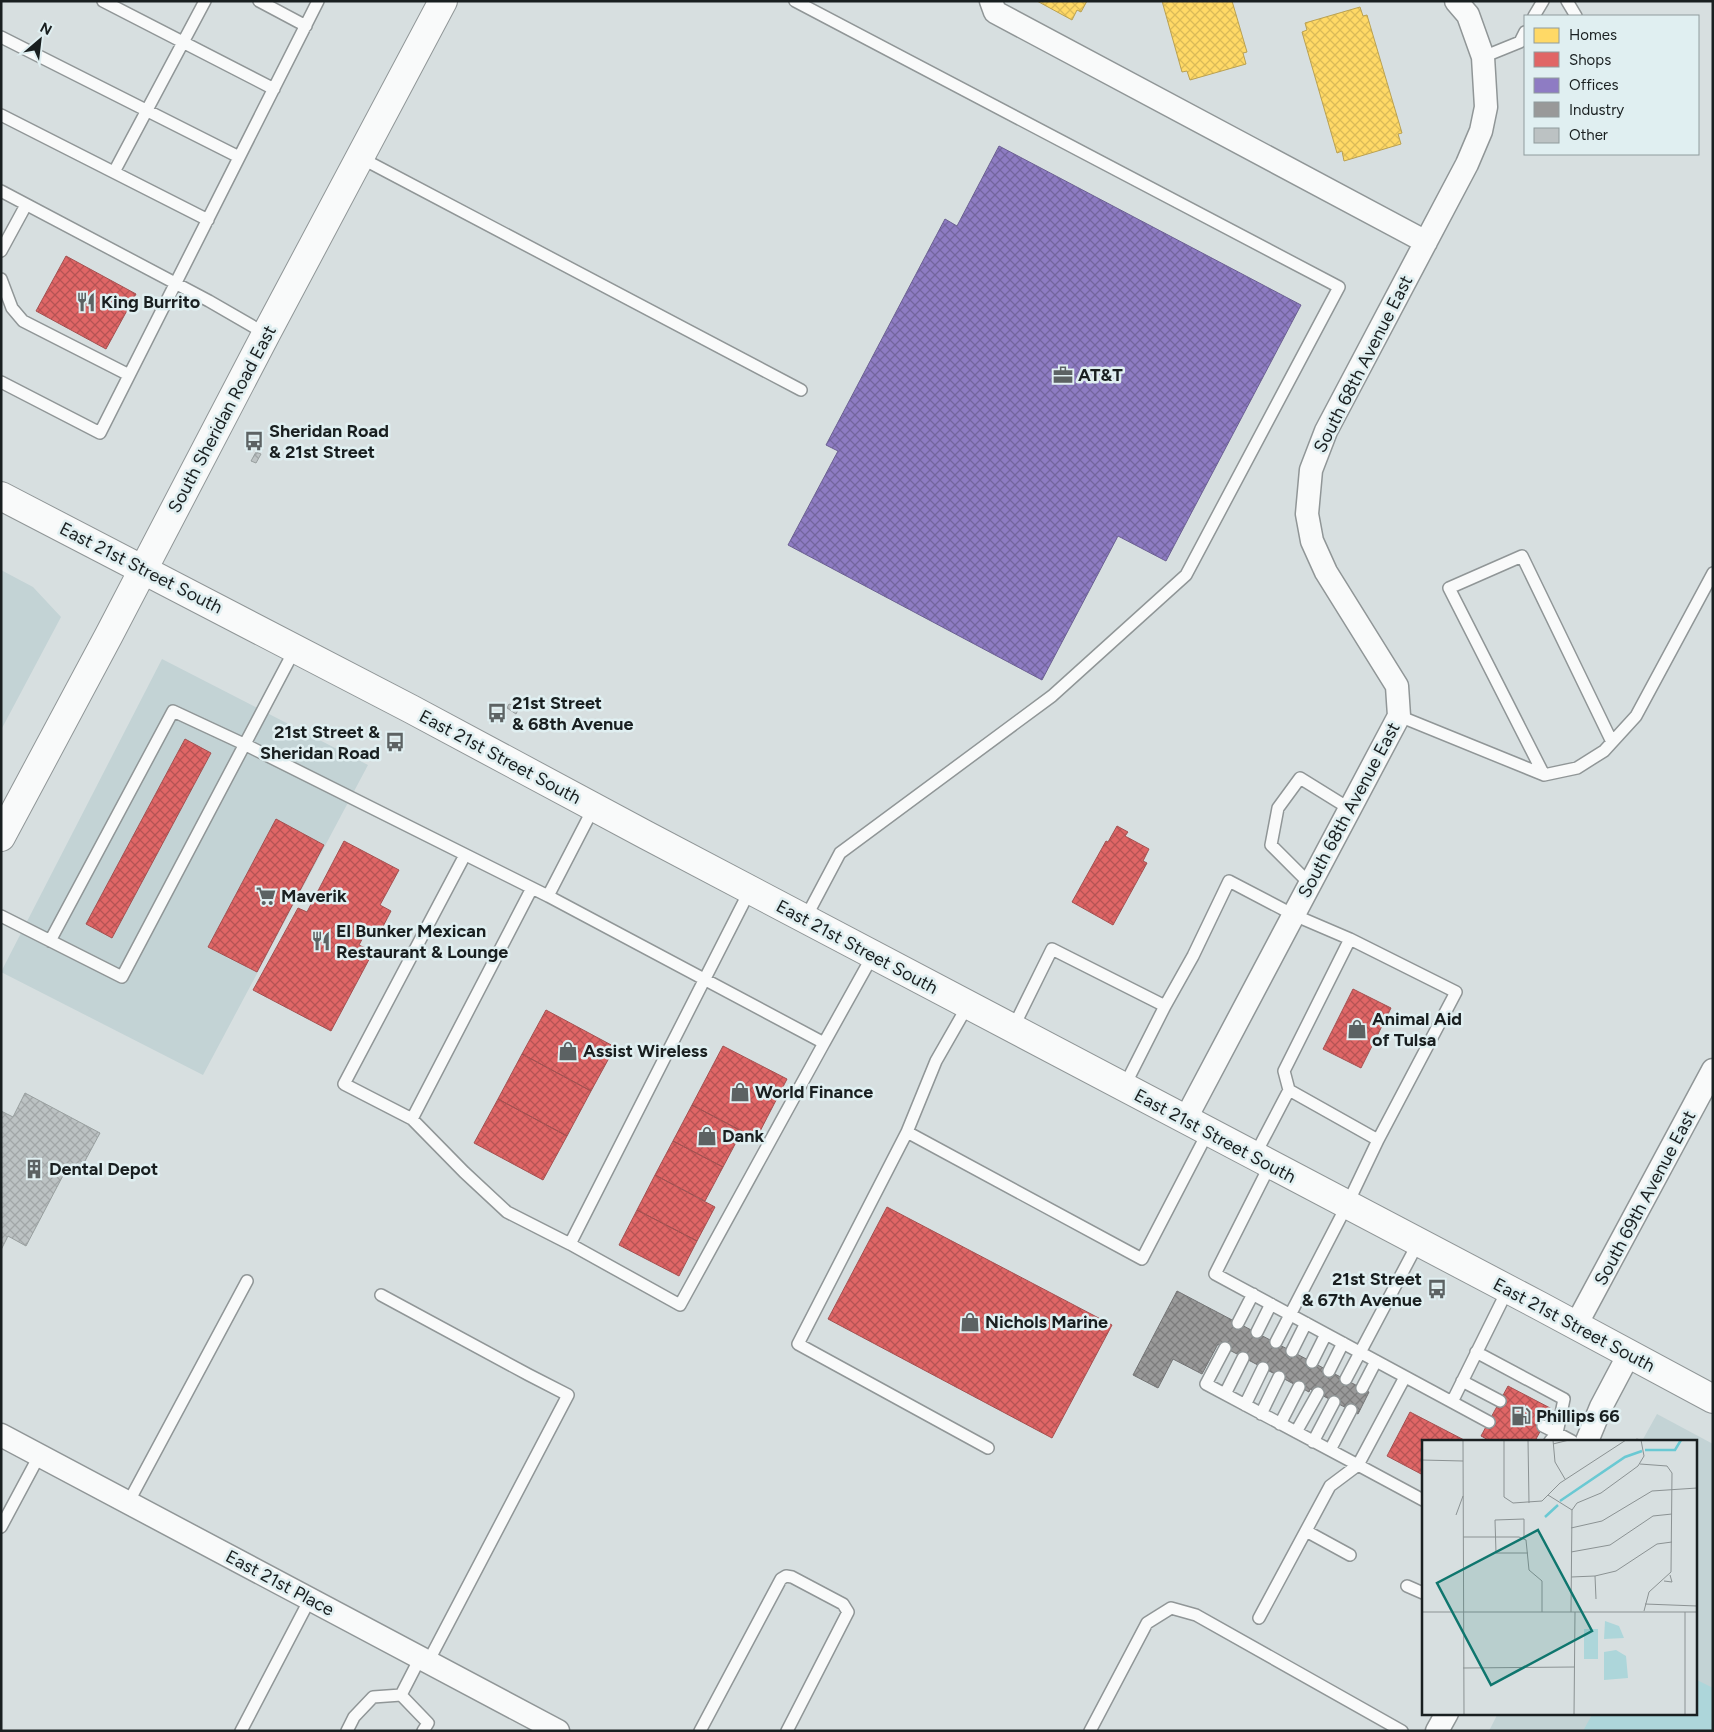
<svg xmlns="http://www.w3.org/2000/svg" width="1714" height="1732" font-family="Figtree,sans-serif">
<defs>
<pattern id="homes-cross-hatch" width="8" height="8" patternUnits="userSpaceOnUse" patternTransform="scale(1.25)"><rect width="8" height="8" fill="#ffd966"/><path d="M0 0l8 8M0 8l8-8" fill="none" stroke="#daba58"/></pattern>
<pattern id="shops-cross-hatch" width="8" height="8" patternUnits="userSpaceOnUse" patternTransform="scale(1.25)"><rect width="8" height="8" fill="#e06666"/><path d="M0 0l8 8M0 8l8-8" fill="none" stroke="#b55354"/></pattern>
<pattern id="offices-cross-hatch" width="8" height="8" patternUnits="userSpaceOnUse" patternTransform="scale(1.25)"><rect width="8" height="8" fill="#8e7cc3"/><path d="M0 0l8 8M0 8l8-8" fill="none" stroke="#73659e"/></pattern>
<pattern id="industry-cross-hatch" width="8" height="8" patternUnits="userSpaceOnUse" patternTransform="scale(1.25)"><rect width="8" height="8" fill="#999"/><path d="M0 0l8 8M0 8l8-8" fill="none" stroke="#7c7c7c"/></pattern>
<pattern id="building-cross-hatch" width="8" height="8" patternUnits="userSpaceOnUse" patternTransform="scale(1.25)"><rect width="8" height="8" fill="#bcc2c3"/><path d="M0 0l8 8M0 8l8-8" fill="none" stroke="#a1a6a7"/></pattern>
</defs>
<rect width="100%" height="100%" fill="#d7dfe0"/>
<!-- built -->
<path fill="#c3d3d5" d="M 1,570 L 33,587 L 61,617 L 1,730 Z
M 162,659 L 368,765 L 203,1075 L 1,972 Z
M 1657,1414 L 1713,1444 L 1713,1731 L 1489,1731 L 1498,1713 L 1695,1713 L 1695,1441 L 1642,1441 Z"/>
<!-- park -->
<path fill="#add6da" d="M 1695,1679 L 1713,1688 L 1713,1731 L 1583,1731 L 1593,1713 L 1695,1713 Z"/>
<!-- homes -->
<path fill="url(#homes-cross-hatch)" stroke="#baa151" d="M 1037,1 L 1087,1 L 1081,12 L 1077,10 L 1072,20 Z
M 1162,1 L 1232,1 L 1247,52 L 1243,53 L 1246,64 L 1190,80 L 1187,71 L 1182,72 Z
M 1360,7 L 1363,16 L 1367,15 L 1402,133 L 1398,134 L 1401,144 L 1344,161 L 1342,151 L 1337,153 L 1302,32 L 1307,30 L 1305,23 Z"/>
<!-- shops -->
<path fill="url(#shops-cross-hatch)" stroke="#a45151" d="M 66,256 L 136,294 L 106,349 L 36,311 Z
M 185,739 L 211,753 L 112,938 L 86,924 Z
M 276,819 L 324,845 L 257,972 L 208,947 Z
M 1117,826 L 1128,832 L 1125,836 L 1149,849 L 1143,861 L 1147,863 L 1113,925 L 1072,902 L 1106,841 L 1108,842 Z
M 344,841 L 399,870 L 380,905 L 391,911 L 378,936 L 367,930 L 359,945 L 373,952 L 331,1031 L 253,990 L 298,908 L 307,912 Z
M 1353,989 L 1391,1008 L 1361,1068 L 1323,1049 Z
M 546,1010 L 615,1047 L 591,1091 L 522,1054 Z
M 723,1046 L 787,1079 L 756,1139 L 692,1105 Z
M 522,1054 L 591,1091 L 567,1136 L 498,1099 Z
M 498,1099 L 567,1136 L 543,1180 L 474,1143 Z
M 692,1105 L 742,1131 L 723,1167 L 673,1141 Z
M 673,1141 L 723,1167 L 705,1201 L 655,1175 Z
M 655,1175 L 715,1207 L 697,1241 L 637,1210 Z
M 887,1207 L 1112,1325 L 1052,1438 L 828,1319 Z
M 637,1210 L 697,1241 L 679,1276 L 619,1245 Z
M 1508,1386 L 1552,1409 L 1535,1441 L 1490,1441 L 1481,1436 Z
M 1410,1412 L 1466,1441 L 1423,1441 L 1423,1475 L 1387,1456 Z"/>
<!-- offices -->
<path fill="url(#offices-cross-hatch)" stroke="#6b6092" d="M 999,146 L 1301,305 L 1166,561 L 1118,536 L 1042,680 L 788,545 L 838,451 L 826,445 L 945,219 L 957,226 Z"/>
<!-- industry -->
<path fill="url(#industry-cross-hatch)" stroke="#737475" d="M 1177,1291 L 1369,1392 L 1358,1414 L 1310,1389 L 1309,1392 L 1218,1344 L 1202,1374 L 1173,1359 L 1158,1388 L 1133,1375 Z"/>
<!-- building -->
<path fill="url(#building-cross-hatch)" stroke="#989f9f" d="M 256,452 L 261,454 L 256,463 L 251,461 Z
M 509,704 L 519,708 L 516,714 L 507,708 Z
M 25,1093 L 100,1133 L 79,1172 L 68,1166 L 26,1246 L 8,1236 L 1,1250 L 1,1111 L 13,1117 Z"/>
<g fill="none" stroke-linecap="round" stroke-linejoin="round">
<defs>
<path id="service" d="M 103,1 L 274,89
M 259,1 L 306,26
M 795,1 L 1339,287 L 1186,575 L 1052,696 L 840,853 L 805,919
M 1567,1 L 1576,16
M 1534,16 L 1543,1
M 1,37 L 239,157
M 1483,57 L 1520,42 L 1525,32
M 1,115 L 208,220
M 361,158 L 801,390
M 114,172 L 205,1
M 1,191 L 209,301 L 266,334
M 1,251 L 26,205
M 1,279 L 12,308 L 23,321 L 129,375
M 1,382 L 100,433 L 318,1
M 1399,716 L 1544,775 L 1577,768 L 1604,751 L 1636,716 L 1713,573
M 1544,775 L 1449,588 L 1522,556 L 1612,742
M 465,855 L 344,1084 L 412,1119 L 464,1172 L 507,1212 L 570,1244 L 750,890
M 1310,884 L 1271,845 L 1278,808 L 1300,778 L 1350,809
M 548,896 L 594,807
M 1,916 L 122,977 L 295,649
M 1350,939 L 1456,992 L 1378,1140
M 50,941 L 173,711 L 246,745 L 548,896 L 824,1043 L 873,955
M 968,1005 L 936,1061 L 907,1132 L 1142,1259 L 1208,1132
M 1165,1006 L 1193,956 L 1229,881 L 1294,915 L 1350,939 L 1284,1071 L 1289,1090 L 1378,1140 L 1347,1205 L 1276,1342
M 1013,1028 L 1052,949 L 1165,1006 L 1124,1087
M 412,1119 L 532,888
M 907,1132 L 798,1344 L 988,1448
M 1255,1155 L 1289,1090
M 1270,1165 L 1215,1274 L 1452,1402 L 1508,1289
M 570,1244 L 680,1305 L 824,1043
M 381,1295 L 529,1375 L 568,1395 L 428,1662
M 1238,1323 L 1253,1294
M 1257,1332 L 1271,1304
M 1225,1348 L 1206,1384 L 1358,1465 L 1405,1377
M 1292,1351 L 1306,1323
M 1476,1352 L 1564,1399 L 1557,1433 L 1572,1441
M 1312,1362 L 1326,1334
M 1329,1371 L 1343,1343
M 1346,1379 L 1418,1243
M 1462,1381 L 1500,1401
M 1362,1388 L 1376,1361
M 1225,1394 L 1243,1358
M 1452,1402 L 1489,1422
M 1245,1405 L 1263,1368
M 1261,1414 L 1279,1377
M 1280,1424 L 1299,1387
M 1543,1426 L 1557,1433 L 1550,1441
M 1296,1432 L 1318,1393
M 1313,1442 L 1334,1402
M 1330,1450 L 1351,1410
M 128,1503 L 247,1281
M 1,1527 L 39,1456
M 1306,1531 L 1350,1555
M 1407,1586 L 1423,1593
M 1259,1618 L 1330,1486 L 1358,1465 L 1423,1500
M 401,1695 L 420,1658
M 241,1731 L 310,1599
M 347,1731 L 354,1717 L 373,1697 L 401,1695 L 428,1723 L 423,1731
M 700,1731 L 781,1579 L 786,1576 L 792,1577 L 843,1604 L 848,1612 L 787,1731
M 1090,1731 L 1147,1623 L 1171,1608 L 1196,1615 L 1402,1731"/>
<path id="minor" d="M 991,1 L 995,12 L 1426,242
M 1185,1120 L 1399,716 L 1397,686 L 1326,572 L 1312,541 L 1307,514 L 1311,470 L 1326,431 L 1467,164 L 1481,131 L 1486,107 L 1483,57 L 1468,15 L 1456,1
M 1576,1325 L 1713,1070
M 1,1435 L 558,1731
M 1587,1441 L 1601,1407 L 1629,1354
M 1437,1731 L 1447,1713"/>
<path id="secondary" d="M 1,496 L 411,709 L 646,835 L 1540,1306 L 1713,1399
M 1,837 L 109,635 L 266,334 L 443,1"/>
</defs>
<!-- service casing -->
<use href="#service" stroke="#909697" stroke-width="14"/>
<!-- minor casing -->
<use href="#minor" stroke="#909697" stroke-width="25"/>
<!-- secondary casing -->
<use href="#secondary" stroke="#909697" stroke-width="30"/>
<!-- path -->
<path stroke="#b9bcbc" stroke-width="3" stroke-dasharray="2.5 4" stroke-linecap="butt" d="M 1637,1441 L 1639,1436"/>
<!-- service -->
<use href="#service" stroke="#f9fafa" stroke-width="11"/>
<!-- minor -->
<use href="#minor" stroke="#f9fafa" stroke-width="22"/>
<!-- secondary -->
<use href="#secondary" stroke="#f9fafa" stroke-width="28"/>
</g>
<!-- icons -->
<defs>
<symbol id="restaurant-bare" viewBox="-9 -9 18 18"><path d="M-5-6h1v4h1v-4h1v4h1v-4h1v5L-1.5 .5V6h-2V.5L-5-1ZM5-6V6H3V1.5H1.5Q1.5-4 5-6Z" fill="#5c6263" stroke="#e0eff1" stroke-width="2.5" paint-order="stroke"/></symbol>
<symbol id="office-bare" viewBox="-9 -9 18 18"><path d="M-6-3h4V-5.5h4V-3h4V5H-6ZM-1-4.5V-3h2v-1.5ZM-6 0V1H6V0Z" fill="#5c6263" stroke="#e0eff1" stroke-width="2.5" paint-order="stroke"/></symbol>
<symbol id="bus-bare" viewBox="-9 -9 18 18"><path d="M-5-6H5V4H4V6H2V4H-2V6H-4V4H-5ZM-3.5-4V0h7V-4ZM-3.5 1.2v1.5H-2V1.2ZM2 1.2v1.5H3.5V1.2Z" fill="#5c6263" stroke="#e0eff1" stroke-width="2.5" paint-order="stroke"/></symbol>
<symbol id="supermarket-bare" viewBox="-9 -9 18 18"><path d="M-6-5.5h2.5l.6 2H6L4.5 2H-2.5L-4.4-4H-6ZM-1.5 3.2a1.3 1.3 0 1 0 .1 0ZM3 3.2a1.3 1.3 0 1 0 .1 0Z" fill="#5c6263" stroke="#e0eff1" stroke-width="2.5" paint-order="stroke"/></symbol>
<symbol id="shop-bare" viewBox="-9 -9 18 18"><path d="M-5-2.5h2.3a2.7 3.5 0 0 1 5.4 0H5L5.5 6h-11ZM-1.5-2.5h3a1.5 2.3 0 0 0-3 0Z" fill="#5c6263" stroke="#e0eff1" stroke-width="2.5" paint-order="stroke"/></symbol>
<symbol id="building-bare" viewBox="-9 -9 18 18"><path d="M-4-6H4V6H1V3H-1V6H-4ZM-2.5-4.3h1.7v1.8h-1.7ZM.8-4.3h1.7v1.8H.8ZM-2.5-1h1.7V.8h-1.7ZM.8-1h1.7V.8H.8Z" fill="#5c6263" stroke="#e0eff1" stroke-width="2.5" paint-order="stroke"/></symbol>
<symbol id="fuel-bare" viewBox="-9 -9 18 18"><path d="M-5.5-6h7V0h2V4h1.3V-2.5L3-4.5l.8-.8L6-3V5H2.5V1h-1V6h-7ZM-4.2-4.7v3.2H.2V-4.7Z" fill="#5c6263" stroke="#e0eff1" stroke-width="2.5" paint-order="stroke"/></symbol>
</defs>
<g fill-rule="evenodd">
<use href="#restaurant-bare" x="72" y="288" width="28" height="28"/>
<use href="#office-bare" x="1049" y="361" width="28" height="28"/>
<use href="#bus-bare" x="240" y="427" width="28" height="28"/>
<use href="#bus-bare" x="483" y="699" width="28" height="28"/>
<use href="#bus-bare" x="381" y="728" width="28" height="28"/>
<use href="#supermarket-bare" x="252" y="882" width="28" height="28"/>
<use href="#restaurant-bare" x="307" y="927" width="28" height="28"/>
<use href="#shop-bare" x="1343" y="1015" width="28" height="28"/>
<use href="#shop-bare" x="554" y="1037" width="28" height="28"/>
<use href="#shop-bare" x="726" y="1078" width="28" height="28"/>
<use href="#shop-bare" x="693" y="1122" width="28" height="28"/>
<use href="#building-bare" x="20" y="1155" width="28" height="28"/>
<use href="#bus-bare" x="1423" y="1275" width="28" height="28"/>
<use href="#shop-bare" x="956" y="1308" width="28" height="28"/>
<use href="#fuel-bare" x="1507" y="1402" width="28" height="28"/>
</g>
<g text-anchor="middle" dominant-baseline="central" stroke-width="5" stroke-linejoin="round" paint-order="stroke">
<!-- poi labels -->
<g font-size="18" font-weight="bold" fill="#191f20" stroke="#e0eff1" text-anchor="start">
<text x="101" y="302">King Burrito</text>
<text x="1078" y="375">AT&amp;T</text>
<text x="269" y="431">Sheridan Road<tspan x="269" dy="21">&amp; 21st Street</tspan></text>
<text x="512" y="703">21st Street<tspan x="512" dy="21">&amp; 68th Avenue</tspan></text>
<text x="380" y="732" text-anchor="end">21st Street &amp;<tspan x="380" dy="21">Sheridan Road</tspan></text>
<text x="281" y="896">Maverik</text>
<text x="336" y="931">El Bunker Mexican<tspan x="336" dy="21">Restaurant &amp; Lounge</tspan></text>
<text x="1372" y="1019">Animal Aid<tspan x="1372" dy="21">of Tulsa</tspan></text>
<text x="583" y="1051">Assist Wireless</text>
<text x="755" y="1092">World Finance</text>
<text x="722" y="1136">Dank</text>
<text x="49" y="1169">Dental Depot</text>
<text x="1422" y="1279" text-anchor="end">21st Street<tspan x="1422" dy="21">&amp; 67th Avenue</tspan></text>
<text x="985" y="1322">Nichols Marine</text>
<text x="1536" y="1416">Phillips 66</text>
</g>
<!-- street labels -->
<g font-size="18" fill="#191f20" stroke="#e0eff1">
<text transform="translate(1363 364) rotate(-63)">South 68th Avenue East</text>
<text transform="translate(222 419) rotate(-62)">South Sheridan Road East</text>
<text transform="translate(141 568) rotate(27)">East 21st Street South</text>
<text transform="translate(500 757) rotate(28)">East 21st Street South</text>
<text transform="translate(1349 810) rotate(-62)">South 68th Avenue East</text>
<text transform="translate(857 947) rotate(28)">East 21st Street South</text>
<text transform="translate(1215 1136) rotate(28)">East 21st Street South</text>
<text transform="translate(1645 1198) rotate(-62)">South 69th Avenue East</text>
<text transform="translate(1574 1325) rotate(28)">East 21st Street South</text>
<text transform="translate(280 1583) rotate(28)">East 21st Place</text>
</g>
</g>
<!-- overview -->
<g transform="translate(1422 1440)">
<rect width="275" height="275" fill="#d7dfe0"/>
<path d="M 183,181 L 197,186 L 202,198 L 182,199 ZM 162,189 L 176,189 L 176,219 L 162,219 ZM 194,210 L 204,216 L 206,238 L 182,240 L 182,212 Z" fill="#add6da"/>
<path fill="none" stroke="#6ac9d3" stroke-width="2.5" d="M 223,10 L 253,10 L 259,0M 138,61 L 203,17 L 220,11M 123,77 L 136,65"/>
<path fill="none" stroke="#8b9293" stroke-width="1" d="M 41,0 L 42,275M 82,0 L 82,57 L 91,63 L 120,61 L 138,43 L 204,0M 106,0 L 107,63M 131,0 L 133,22 L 143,39M 131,4 L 147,0M 0,20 L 41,21M 218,24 L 245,26 L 250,33 L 249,132 L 227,152 L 222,171M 126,55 L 150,70M 34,75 L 41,56M 149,88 L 180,81 L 230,51 L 275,48M 41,97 L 97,97 L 104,100 L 107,130 L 120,141 L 120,172M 102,98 L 102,79 L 73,80 L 74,113 L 106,113M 149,112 L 188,105 L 231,76 L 250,74M 173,136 L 174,159M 149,137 L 173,136 L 194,131 L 235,104 L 250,102M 242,141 L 250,142 L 248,135M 223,164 L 275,166M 0,172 L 275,172M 149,172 L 150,70 L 155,63 L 179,53 L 216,26 L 222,16 L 219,0M 41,228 L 153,227M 152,275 L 153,172M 263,275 L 263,172"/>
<path fill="#0f766e" fill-opacity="0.15" stroke="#0f766e" stroke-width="2.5" d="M 116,90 L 170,191 L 69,245 L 15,143 Z"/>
<rect width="275" height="275" fill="none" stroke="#191f20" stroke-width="2.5"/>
</g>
<!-- border -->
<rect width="1714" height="1732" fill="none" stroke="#191f20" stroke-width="5"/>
<!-- legend -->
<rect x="1524" y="15" width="175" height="140" fill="#e0eff1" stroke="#909c9d"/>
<rect x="1534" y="28" width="25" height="15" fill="#ffd966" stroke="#909c9d"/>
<text x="1569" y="40" font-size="15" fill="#191f20">Homes</text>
<rect x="1534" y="52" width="25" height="15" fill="#e06666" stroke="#909c9d"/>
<text x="1569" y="65" font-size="15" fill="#191f20">Shops</text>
<rect x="1534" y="78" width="25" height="15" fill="#8e7cc3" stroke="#909c9d"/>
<text x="1569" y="90" font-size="15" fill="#191f20">Offices</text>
<rect x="1534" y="102" width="25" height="15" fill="#999999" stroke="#909c9d"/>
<text x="1569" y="115" font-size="15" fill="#191f20">Industry</text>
<rect x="1534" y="128" width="25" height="15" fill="#bcc2c3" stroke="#909c9d"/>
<text x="1569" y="140" font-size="15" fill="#191f20">Other</text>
<!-- north arrow -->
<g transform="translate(40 40) rotate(28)" stroke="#e0eff1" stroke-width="4" paint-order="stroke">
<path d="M0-4L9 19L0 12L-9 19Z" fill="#191f20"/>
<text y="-8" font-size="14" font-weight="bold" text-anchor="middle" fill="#191f20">N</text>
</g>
</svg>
